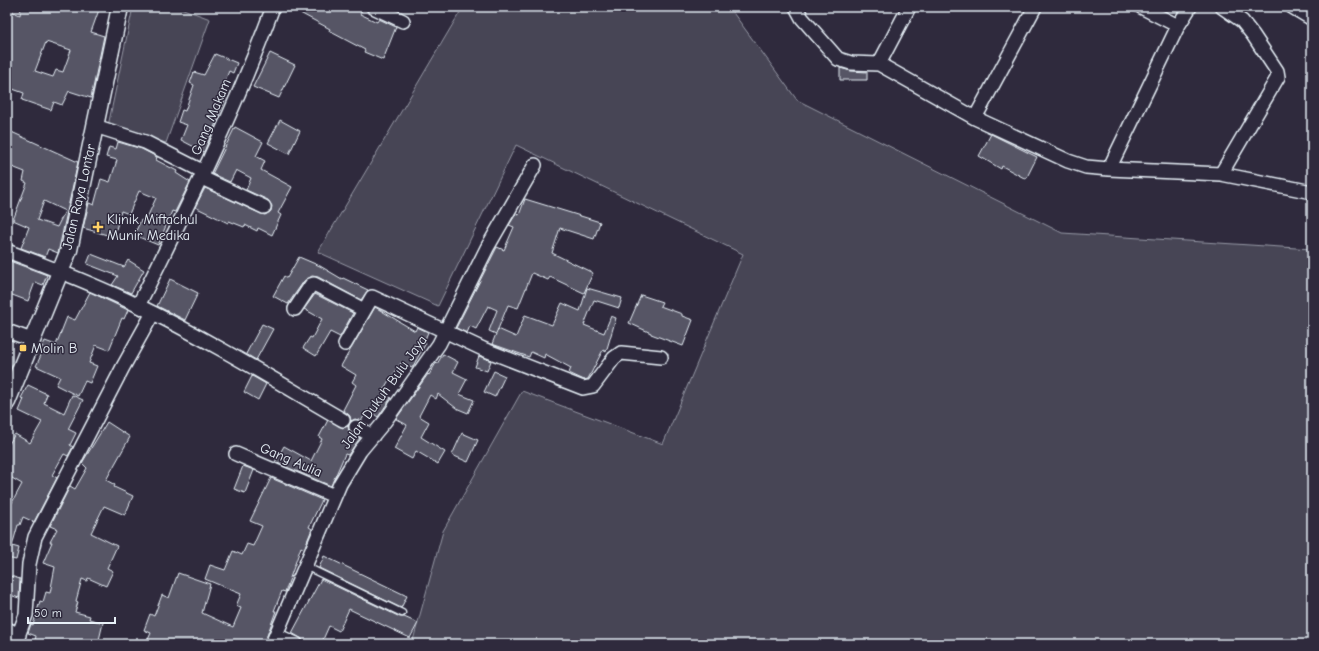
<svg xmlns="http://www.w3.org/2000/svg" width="1319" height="651" font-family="'Comic Neue',sans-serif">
<rect width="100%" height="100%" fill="#2f2a3d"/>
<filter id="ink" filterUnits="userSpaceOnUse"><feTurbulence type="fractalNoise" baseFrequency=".025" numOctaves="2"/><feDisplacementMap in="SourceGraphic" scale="8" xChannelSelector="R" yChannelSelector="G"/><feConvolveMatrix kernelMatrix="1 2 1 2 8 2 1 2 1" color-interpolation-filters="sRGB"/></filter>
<g filter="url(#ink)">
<!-- green -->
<path fill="#464455" stroke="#979aa6" d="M 133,7 L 178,7 L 210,19 L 166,143 L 108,126 Z
M 463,7 L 722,7 L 731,10 L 797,100 L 1062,233 L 1312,249 L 1312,644 L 412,644 L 443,531 L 522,391 L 663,444 L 743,254 L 516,145 L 438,306 L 318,252 Z"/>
<!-- building -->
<path fill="#575565" stroke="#e8f1f8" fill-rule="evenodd" d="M 21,7 L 100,7 L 91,32 L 104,36 L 91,98 L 69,91 L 62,105 L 54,102 L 51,110 L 22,100 L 24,93 L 7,87 L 7,9 L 20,15 ZM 46,42 L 71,50 L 63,72 L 56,70 L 53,77 L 35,71 Z
M 289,7 L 363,7 L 360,14 L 377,22 L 379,19 L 396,27 L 383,60 L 364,52 L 365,50 L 329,31 L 330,29 Z
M 270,53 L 295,65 L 279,98 L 253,87 Z
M 215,54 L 237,63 L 233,73 L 229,71 L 219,95 L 226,98 L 204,152 L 181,140 L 187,125 L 178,122 L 182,110 L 185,111 L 194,85 L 190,83 L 194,72 L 204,75 Z
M 840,68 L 851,71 L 867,72 L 867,80 L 840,80 Z
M 280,120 L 300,131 L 289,154 L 268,143 Z
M 235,127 L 263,142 L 256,156 L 265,161 L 261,170 L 292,187 L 278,213 L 281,215 L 272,235 L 258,228 L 257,231 L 245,225 L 244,227 L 229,221 L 228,223 L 195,207 L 205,188 L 261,214 L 265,215 L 271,211 L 272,206 L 268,200 L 246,190 L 251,178 L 236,170 L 230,182 L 212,174 Z
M 7,130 L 78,162 L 58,253 L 48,249 L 45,257 L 21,248 L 29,227 L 13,220 L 27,183 L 23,181 L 25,172 L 7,165 ZM 44,201 L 65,211 L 57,227 L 37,220 Z
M 991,134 L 1037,157 L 1026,179 L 1002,166 L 1001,169 L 979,156 Z
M 118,142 L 142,149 L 157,157 L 156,160 L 177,171 L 176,173 L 190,182 L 175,212 L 172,211 L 158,245 L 134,235 L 141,220 L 145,222 L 156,198 L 139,191 L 129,214 L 121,211 L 114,237 L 83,228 L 89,203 L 94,205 L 101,179 L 110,182 L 117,160 L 106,157 L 109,147 L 116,149 Z
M 525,199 L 600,222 L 594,239 L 560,228 L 552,253 L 593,273 L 584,293 L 550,277 L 548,280 L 532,273 L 518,308 L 508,305 L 496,334 L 489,331 L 497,310 L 488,306 L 476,329 L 470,326 L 467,333 L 456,328 L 497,247 L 504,250 L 514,227 L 509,225 L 516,214 L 519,215 Z
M 91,254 L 124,267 L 128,260 L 144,270 L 131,293 L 112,285 L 118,276 L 87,264 Z
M 299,257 L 320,266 L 342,279 L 343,278 L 368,290 L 361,300 L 318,277 L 312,276 L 304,281 L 288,304 L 273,296 L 284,276 L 287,278 Z
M 7,260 L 47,275 L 43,285 L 35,282 L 28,301 L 7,293 Z
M 170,279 L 198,293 L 185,320 L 157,306 Z
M 587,288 L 622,298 L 619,308 L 594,300 L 584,325 L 604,333 L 611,316 L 616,318 L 606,352 L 603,350 L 588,379 L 584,380 L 569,373 L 571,368 L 545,354 L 544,358 L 531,352 L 529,357 L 492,344 L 498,329 L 516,337 L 525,315 L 552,325 L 562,303 L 580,311 Z
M 90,292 L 128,310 L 124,319 L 122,318 L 109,350 L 96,345 L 89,363 L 97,366 L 90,383 L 85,381 L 78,396 L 56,385 L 60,377 L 36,366 L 43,351 L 41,350 L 45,341 L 56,345 L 67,317 L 75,320 Z
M 315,294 L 353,313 L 340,337 L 330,332 L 316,356 L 303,348 L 310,337 L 312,338 L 322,319 L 304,309 Z
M 641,295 L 662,302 L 660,306 L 682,314 L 682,316 L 693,320 L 683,346 L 651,334 L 651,333 L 629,323 Z
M 375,307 L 415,331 L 417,327 L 428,332 L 424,342 L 426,343 L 412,368 L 401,363 L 388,382 L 382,392 L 391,398 L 378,417 L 368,410 L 361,421 L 355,419 L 351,421 L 350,416 L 343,410 L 356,385 L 352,382 L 356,375 L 341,366 Z
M 262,324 L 273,329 L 256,360 L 246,354 Z
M 443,354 L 458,362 L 453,372 L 467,379 L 459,394 L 474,400 L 468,413 L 456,408 L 438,394 L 436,399 L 430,395 L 419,416 L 429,422 L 421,437 L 445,452 L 438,464 L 416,451 L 412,459 L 394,449 L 407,425 L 396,419 L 428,374 L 429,375 L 436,363 L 437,364 Z
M 479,356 L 491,361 L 487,371 L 475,367 Z
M 494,371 L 505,376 L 495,397 L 484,392 Z
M 252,376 L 266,384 L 258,400 L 244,392 Z
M 28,385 L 47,394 L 44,403 L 64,413 L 72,395 L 83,400 L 68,429 L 76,433 L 70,445 L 73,447 L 68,456 L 64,454 L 52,475 L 57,478 L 34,522 L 23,517 L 20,525 L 18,525 L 12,546 L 19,548 L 16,560 L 7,558 L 7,512 L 22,484 L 7,475 L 7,447 L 15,434 L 30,443 L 42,422 L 19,411 L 24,399 L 21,398 Z
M 328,420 L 343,428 L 348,426 L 349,432 L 360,438 L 348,455 L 345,454 L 331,486 L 275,462 L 284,446 L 311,461 L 322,439 L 319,437 Z
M 107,422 L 130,437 L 106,480 L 115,485 L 114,487 L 133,496 L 125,515 L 104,506 L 91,533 L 117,546 L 107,568 L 113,571 L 106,586 L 88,578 L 87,581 L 82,579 L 76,601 L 78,602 L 75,612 L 90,616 L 89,619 L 103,623 L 98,644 L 34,644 L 36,636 L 28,633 L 31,624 L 33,625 L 40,601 L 43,602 L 46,592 L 50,593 L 55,567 L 43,563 L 52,542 L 50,542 L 57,529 L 50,526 L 70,486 L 75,489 L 87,468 L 82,463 Z
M 462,433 L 478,440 L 468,462 L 452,455 Z
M 243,466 L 254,470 L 245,493 L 234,489 Z
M 271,478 L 322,500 L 309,527 L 312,529 L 304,549 L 301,547 L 285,592 L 282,591 L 274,611 L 276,611 L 264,644 L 146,644 L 151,633 L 144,630 L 150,614 L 154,616 L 162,595 L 169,598 L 178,573 L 210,584 L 202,613 L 233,627 L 241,608 L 236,606 L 241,594 L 205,579 L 210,565 L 225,570 L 233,551 L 242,555 L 247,544 L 253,546 L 262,526 L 250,521 Z
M 324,556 L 407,596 L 401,608 L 319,568 Z
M 7,575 L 20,579 L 19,598 L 7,594 Z
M 321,579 L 400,617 L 404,617 L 418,623 L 410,638 L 349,609 L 339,631 L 329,626 L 321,644 L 304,644 L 302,639 L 292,633 Z"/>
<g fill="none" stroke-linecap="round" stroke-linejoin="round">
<defs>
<path id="service" d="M 305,566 L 402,613"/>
<path id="minor" d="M 373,7 L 403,21
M 796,7 L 802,18 L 838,59 L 851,63 L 879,64 L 975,118 L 1068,161 L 1086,167 L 1109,169 L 1221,174 L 1312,192
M 1141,7 L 1178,26
M 1292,7 L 1312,19
M 879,64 L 909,7
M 975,118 L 1035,7
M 95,126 L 145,142 L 204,172
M 1109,169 L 1178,26 L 1190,7
M 1221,174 L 1278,77 L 1277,71 L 1253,35 L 1242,21 L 1222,7
M 202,178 L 264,207
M 7,251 C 52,268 96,285 139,306 C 209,340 276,381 343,420
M 138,306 C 187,208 235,110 273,7
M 295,309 L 311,285 L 314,284 L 364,310
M 7,331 L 32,340
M 345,344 L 372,297 L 483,349 L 583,388 L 593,386 L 614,358 L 621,353 L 661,357
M 356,427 L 373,436
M 236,454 L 334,496
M 7,629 L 19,635
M 276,635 L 296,644
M 15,644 L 26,615 L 29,564 L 35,537 L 123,367 L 153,313
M 272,644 L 340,484 L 360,451 L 385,421 L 439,344 L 487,248 L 535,165"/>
<path id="tertiary" d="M 7,402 L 69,250 L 120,7"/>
</defs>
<!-- service casing -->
<use href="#service" stroke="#e8f1f8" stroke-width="9"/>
<!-- minor casing -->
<use href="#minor" stroke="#e8f1f8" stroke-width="16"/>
<!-- tertiary casing -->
<use href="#tertiary" stroke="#e8f1f8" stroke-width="19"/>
<!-- service -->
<use href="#service" stroke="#2f2a3d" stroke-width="6"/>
<!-- minor -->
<use href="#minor" stroke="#2f2a3d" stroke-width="13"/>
<!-- tertiary -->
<use href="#tertiary" stroke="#2f2a3d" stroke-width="16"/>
</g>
</g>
<!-- markers -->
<g fill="#ffd166" stroke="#2f2a3d" stroke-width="1.5">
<path d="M96 221h4v4h4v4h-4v4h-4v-4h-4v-4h4z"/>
<rect x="19" y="344" width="8" height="8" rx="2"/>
</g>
<g text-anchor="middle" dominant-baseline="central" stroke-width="3" stroke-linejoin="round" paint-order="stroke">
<!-- street labels -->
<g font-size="14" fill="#e8f1f8" stroke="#2f2a3d">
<text transform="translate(211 117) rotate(-67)">Gang Makam</text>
<text transform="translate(79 197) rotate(-77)">Jalan Raya Lontar</text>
<text transform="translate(384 392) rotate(-54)">Jalan Dukuh Bulu Jaya</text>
<text transform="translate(291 460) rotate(23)">Gang Aulia</text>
</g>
<!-- poi labels -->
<g font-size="14" fill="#e8f1f8" stroke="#2f2a3d" text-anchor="start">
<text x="107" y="219">Klinik Miftachul<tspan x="107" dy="16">Munir Medika</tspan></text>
<text x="31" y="348">Molin B</text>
</g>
</g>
<!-- margin -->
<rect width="1319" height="651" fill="none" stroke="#2f2a3d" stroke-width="24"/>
<rect x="12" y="12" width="1295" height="627" fill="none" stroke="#e8f1f8" stroke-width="1.5" filter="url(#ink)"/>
<!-- scale -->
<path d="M28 617v6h87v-6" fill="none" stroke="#e8f1f8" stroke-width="2"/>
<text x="34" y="617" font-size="12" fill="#e8f1f8" stroke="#2f2a3d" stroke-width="3" paint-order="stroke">50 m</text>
</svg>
